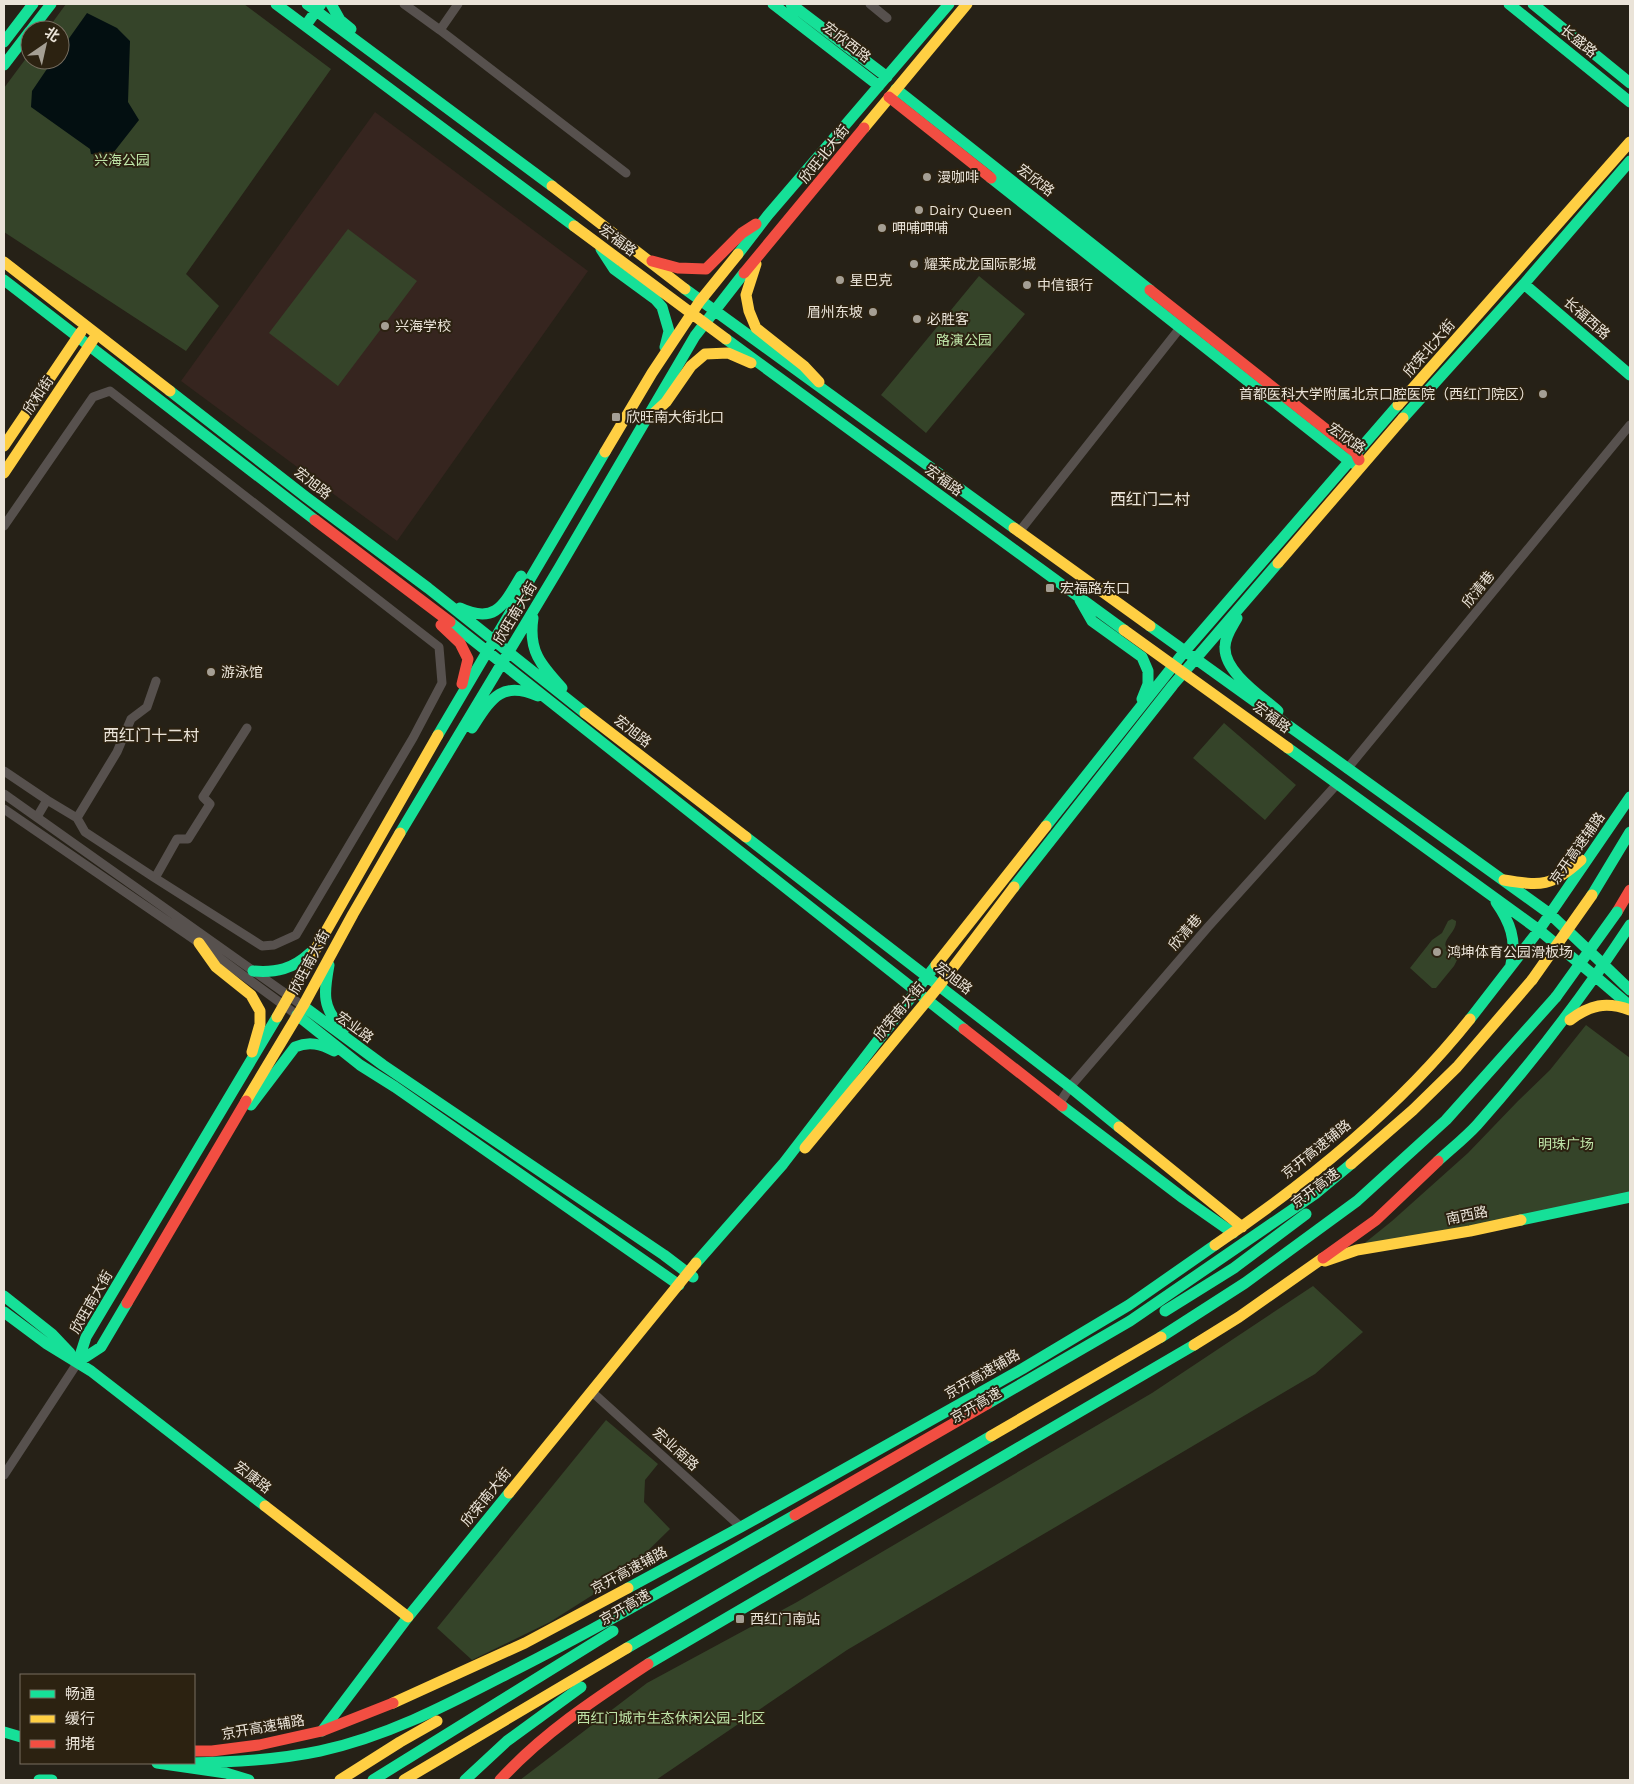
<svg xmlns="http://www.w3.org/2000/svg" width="1634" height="1784" font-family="'Work Sans','Noto Sans SC',sans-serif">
<rect width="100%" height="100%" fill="#262117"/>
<!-- education -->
<path fill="#36251f" d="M 375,112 L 588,271 L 397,541 L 181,381 Z"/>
<!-- green -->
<path fill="#354429" d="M 66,4 L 244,4 L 331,69 L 186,274 L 219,306 L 186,351 L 4,232 L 4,88 L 30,53 L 30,60 L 60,60 L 60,30 L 47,30 Z
M 348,229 L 417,281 L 338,386 L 269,333 Z
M 979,276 L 1025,314 L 926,433 L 881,395 Z
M 1224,723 L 1296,785 L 1265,820 L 1193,758 Z
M 1452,919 L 1456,921 C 1457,931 1442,940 1446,947 C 1448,951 1454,956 1457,960 L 1454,966 L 1436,988 L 1432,988 L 1410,968 L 1432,940 L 1442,933 L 1448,921 Z
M 1586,1025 L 1630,1058 L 1630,1196 L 1361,1246 L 1392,1221 L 1468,1153 L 1518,1101 L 1550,1070 Z
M 1313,1286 L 1363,1332 L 1315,1374 L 847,1650 L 656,1780 L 520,1780 L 647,1683 L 797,1602 L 1152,1393 Z
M 606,1420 L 658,1464 L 645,1480 L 644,1502 L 670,1529 L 621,1577 L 550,1622 L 472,1660 L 437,1628 Z"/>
<!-- water -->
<path fill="#030f11" d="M 87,13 L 117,28 L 130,41 L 128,102 L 139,120 L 110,157 L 91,154 L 90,149 L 31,107 L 32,91 L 53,60 L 60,60 L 60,51 Z"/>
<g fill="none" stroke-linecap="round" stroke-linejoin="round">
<!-- street -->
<path stroke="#57514e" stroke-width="9" d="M 404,4 L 440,30
M 458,4 L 440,30 L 626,173
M 870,4 L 887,18
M 4,526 L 93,397 L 110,391 L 439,647 L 442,683 L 413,738 L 296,935 L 274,945 L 262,946 L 155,878
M 1019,532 L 1180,328
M 1347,769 L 1630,425
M 4,771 L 47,800
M 4,794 L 303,1006
M 4,809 L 195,940 L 297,1015
M 37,817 L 47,800 L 77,818 L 117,752 L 131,719 L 147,707 L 156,681
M 77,818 L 85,832 L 155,878 L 177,839 L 188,839 L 210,804 L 203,797 L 247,728
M 1059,1104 L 1070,1087 L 1208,927 L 1338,783
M 591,1391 L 741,1527
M 4,1475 L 78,1362"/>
<!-- fast -->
<path stroke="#16e098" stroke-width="11" d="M 276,4 L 574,226
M 307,4 L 552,186
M 331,4 L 340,20 L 351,29
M 773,4 L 879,86
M 791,4 L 887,77
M 1509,4 L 1630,102
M 1533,4 L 1630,83
M 306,25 L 321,4
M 31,30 L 51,4
M 4,42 L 33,4
M 4,65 L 30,31
M 896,89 L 1150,290
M 991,178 L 1349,461 L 1355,464
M 601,249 L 614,269 L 655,299 L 662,307 L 669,331 L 665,347
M 738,254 L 768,215 L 949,4
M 4,280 L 315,520
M 1524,284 L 1630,375
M 685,289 L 1014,528
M 726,339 L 1124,630
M 170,391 L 306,497 L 428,588 L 585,713
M 1403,418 L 1524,284 L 1630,161
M 1080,600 L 1092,621 L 1142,657 L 1148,671 L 1148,684 L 1142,699
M 460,608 C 496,625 504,604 521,576
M 533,618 C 528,651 541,665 562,688
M 1237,618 C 1232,627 1225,636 1225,647 C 1224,672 1261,696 1278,711
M 450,622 L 964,1029
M 1150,626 L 1550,914 L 1604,965
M 472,728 C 491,699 501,680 538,696
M 438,735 L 605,452
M 1288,748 L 1539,930 L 1596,977
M 1046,826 L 1185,651 L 1398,405
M 400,833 L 559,568 L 695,336 L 744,273
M 746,837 L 1070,1087 L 1119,1127
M 1014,887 L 1173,685 L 1278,563
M 1592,895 L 1630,832
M 1496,902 C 1510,922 1517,940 1511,964
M 329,965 C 324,992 321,1009 344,1029
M 1604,965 L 1630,990
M 253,971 C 276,973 293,969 310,953
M 1596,977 L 1630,1006
M 303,1006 L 383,1065 L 664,1255 L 693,1277
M 297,1015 L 360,1065 L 395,1087 L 679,1285
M 1470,1019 L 1539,930 L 1630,797
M 251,1105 L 295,1047 C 309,1041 321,1044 334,1051
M 1062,1106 L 1183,1198 L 1233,1233
M 1438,1161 C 1451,1149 1465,1138 1477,1125 C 1533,1062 1584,995 1630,925
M 1521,1220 L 1630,1197
M 696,1263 L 783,1164 L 936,965
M 4,1296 L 52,1334 L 70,1353
M 127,1303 L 101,1347 L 78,1362 L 86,1337 L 277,1017
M 1165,1311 L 1234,1268 L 1306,1214
M 4,1312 L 47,1344 L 91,1371 L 265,1506
M 1161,1337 L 1245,1283 L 1357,1201 L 1446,1120 L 1556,997
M 987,1404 L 1130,1321 L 1315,1194 L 1351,1164
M 628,1588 L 741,1527 L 1022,1369 L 1129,1305 L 1215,1245
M 627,1648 L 991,1436
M 648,1664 L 1194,1345
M 322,1731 L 408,1617 L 509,1493
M 157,1763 L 226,1773 L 249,1780
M 189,1763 C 233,1762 277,1760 320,1751 C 385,1737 443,1707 501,1677 C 601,1627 698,1570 795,1515
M 39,1780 L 52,1780
M 373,1780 L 613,1631
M 465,1780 L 507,1741 L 581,1687"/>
<!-- slow -->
<path stroke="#ffcf43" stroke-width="11" d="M 864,128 L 967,4
M 552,186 L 685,289
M 574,226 L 726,339
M 4,262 L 170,391
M 756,264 L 746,295 L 749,311 L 756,328 L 804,366 L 819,382
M 1398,405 L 1630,142
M 653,414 L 666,402 L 691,366 L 705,354 L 728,353 L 751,363
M 4,446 L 81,332
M 605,452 L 652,373 L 700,301 L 738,254
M 4,473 L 93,340
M 1014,528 L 1150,626
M 1278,563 L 1403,418
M 1124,630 L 1288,748
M 585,713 L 746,837
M 1504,880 C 1541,886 1552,887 1581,860
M 199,943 L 216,967 L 251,995 L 260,1011 L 260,1024 L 252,1052
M 936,965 L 1046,826
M 277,1017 L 438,735
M 1570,1020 C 1590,1005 1606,1001 1630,1010
M 246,1101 L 303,1006 L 353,914 L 400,833
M 1119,1127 L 1242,1227
M 805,1148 L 939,986 L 1014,887
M 1351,1164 L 1413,1110 L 1457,1067 L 1532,980
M 1215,1245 C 1309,1181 1399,1108 1470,1019
M 1325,1261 L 1357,1250 L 1470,1231 L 1521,1220
M 1194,1345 L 1239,1317 L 1323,1258
M 991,1436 L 1161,1337
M 509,1493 L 696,1263
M 265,1506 L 408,1617
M 393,1703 L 525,1643 L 628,1588
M 340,1780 L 400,1742 L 437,1721
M 404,1780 L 627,1648"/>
<!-- jam -->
<path stroke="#f24e42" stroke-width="11" d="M 889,97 L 991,178
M 652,261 L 678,268 L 706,269 L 742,233 L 756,224
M 744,273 L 864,128
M 1150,290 L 1356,453 L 1359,460
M 315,520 L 450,622
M 441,625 L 460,643 L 468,659 L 462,684
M 1617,912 L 1630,890
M 964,1029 L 1062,1106
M 1323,1258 L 1376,1220 L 1438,1161
M 127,1303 L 246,1101
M 795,1515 L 987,1404
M 194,1751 L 212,1751 L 259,1745 L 322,1731 L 393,1703
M 500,1780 C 543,1733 595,1699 648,1664"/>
<!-- fast-bridge -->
<path stroke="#16e098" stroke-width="11" d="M 1556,997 L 1617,912
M 4,1732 L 21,1737"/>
<!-- slow-bridge -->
<path stroke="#ffcf43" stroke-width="11" d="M 1532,980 L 1592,895"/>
</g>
<!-- markers -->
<g fill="#a59f94" stroke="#2c2211" stroke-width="2">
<circle cx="927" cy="177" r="5"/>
<circle cx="919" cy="210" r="5"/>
<circle cx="882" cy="228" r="5"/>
<circle cx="914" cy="264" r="5"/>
<circle cx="840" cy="280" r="5"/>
<circle cx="1027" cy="285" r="5"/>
<circle cx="873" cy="312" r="5"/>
<circle cx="917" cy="319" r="5"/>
<circle cx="385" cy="326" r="5"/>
<circle cx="1543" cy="394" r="5"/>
<rect x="611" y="412" width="10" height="10" rx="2.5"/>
<rect x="1045" y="583" width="10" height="10" rx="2.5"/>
<circle cx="211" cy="672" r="5"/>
<circle cx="1437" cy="952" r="5"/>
<rect x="735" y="1614" width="10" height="10" rx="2.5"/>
</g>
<g text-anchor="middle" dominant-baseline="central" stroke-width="4" stroke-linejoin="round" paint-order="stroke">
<!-- street labels -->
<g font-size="14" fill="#eae3d8" stroke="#2c2211">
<text transform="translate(1579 41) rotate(39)">长盛路</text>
<text transform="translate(847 42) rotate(38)">宏欣西路</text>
<text transform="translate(824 154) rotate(-51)">欣旺北大街</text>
<text transform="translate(1036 180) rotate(38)">宏欣路</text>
<text transform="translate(618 240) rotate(37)">宏福路</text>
<text transform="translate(1587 318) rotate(41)">长福西路</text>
<text transform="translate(1429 348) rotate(-49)">欣荣北大街</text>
<text transform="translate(38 395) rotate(-56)">欣和街</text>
<text transform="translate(1347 438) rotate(35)">宏欣路</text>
<text transform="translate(944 480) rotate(36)">宏福路</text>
<text transform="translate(313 483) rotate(38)">宏旭路</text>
<text transform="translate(1478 589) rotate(-51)">欣清巷</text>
<text transform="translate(515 613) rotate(-59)">欣旺南大街</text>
<text transform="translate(1272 717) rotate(36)">宏福路</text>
<text transform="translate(633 731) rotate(38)">宏旭路</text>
<text transform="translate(1577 848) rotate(-55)">京开高速辅路</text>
<text transform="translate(1185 932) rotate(-49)">欣清巷</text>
<text transform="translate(309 962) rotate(-62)">欣旺南大街</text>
<text transform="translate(954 978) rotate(38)">宏旭路</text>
<text transform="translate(899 1011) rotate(-50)">欣荣南大街</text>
<text transform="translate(355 1027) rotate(36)">宏业路</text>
<text transform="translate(1316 1149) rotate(-39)">京开高速辅路</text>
<text transform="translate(1315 1188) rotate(-37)">京开高速</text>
<text transform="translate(1467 1215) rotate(-11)">南西路</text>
<text transform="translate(91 1302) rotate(-60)">欣旺南大街</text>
<text transform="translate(982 1374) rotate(-30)">京开高速辅路</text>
<text transform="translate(976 1405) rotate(-30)">京开高速</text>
<text transform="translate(676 1449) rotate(42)">宏业南路</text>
<text transform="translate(253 1477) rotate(38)">宏康路</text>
<text transform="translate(486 1497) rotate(-51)">欣荣南大街</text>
<text transform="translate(629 1570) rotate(-28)">京开高速辅路</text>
<text transform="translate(625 1607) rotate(-30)">京开高速</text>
<text transform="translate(263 1727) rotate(-10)">京开高速辅路</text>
</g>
<!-- park labels -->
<g font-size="14" fill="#bee4a7" stroke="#2c2211">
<text x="122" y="160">兴海公园</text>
<text x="964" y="340">路演公园</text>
<text x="1566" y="1144">明珠广场</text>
<text x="671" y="1718">西红门城市生态休闲公园-北区</text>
</g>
<!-- poi labels -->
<g font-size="14" fill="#eae3d8" stroke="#2c2211" text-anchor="start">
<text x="937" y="177">漫咖啡</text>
<text x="929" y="210">Dairy Queen</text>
<text x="892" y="228">呷哺呷哺</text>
<text x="924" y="264">耀莱成龙国际影城</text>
<text x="850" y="280">星巴克</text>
<text x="1037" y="285">中信银行</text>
<text x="863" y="312" text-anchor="end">眉州东坡</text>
<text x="927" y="319">必胜客</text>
<text x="395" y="326">兴海学校</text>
<text x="1533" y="394" text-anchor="end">首都医科大学附属北京口腔医院（西红门院区）</text>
<text x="626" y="417">欣旺南大街北口</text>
<text x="1060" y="588">宏福路东口</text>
<text x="221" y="672">游泳馆</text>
<text x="1447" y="952">鸿坤体育公园滑板场</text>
<text x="750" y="1619">西红门南站</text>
</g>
<!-- quarter labels -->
<g font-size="16" fill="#eae3d8" stroke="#2c2211">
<text x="1150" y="499">西红门二村</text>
<text x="151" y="735">西红门十二村</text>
</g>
</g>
<!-- border -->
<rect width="1634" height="1784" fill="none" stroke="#eae3d8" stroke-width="10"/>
<!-- legend -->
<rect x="20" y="1674" width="175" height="90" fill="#2c2211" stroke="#786f61"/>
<rect x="30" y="1690" width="25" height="8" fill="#16e098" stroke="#786f61"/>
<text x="65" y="1699" font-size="15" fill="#eae3d8">畅通</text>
<rect x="30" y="1715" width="25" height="8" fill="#ffcf43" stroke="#786f61"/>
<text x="65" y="1724" font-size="15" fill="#eae3d8">缓行</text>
<rect x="30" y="1740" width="25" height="8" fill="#f24e42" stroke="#786f61"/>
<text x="65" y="1749" font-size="15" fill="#eae3d8">拥堵</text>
<!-- north arrow -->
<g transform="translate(45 45) rotate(34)"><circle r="24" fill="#2c2211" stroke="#786f61"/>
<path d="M0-4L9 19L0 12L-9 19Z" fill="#a59f94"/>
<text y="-8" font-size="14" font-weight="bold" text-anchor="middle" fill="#eae3d8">北</text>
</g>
</svg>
